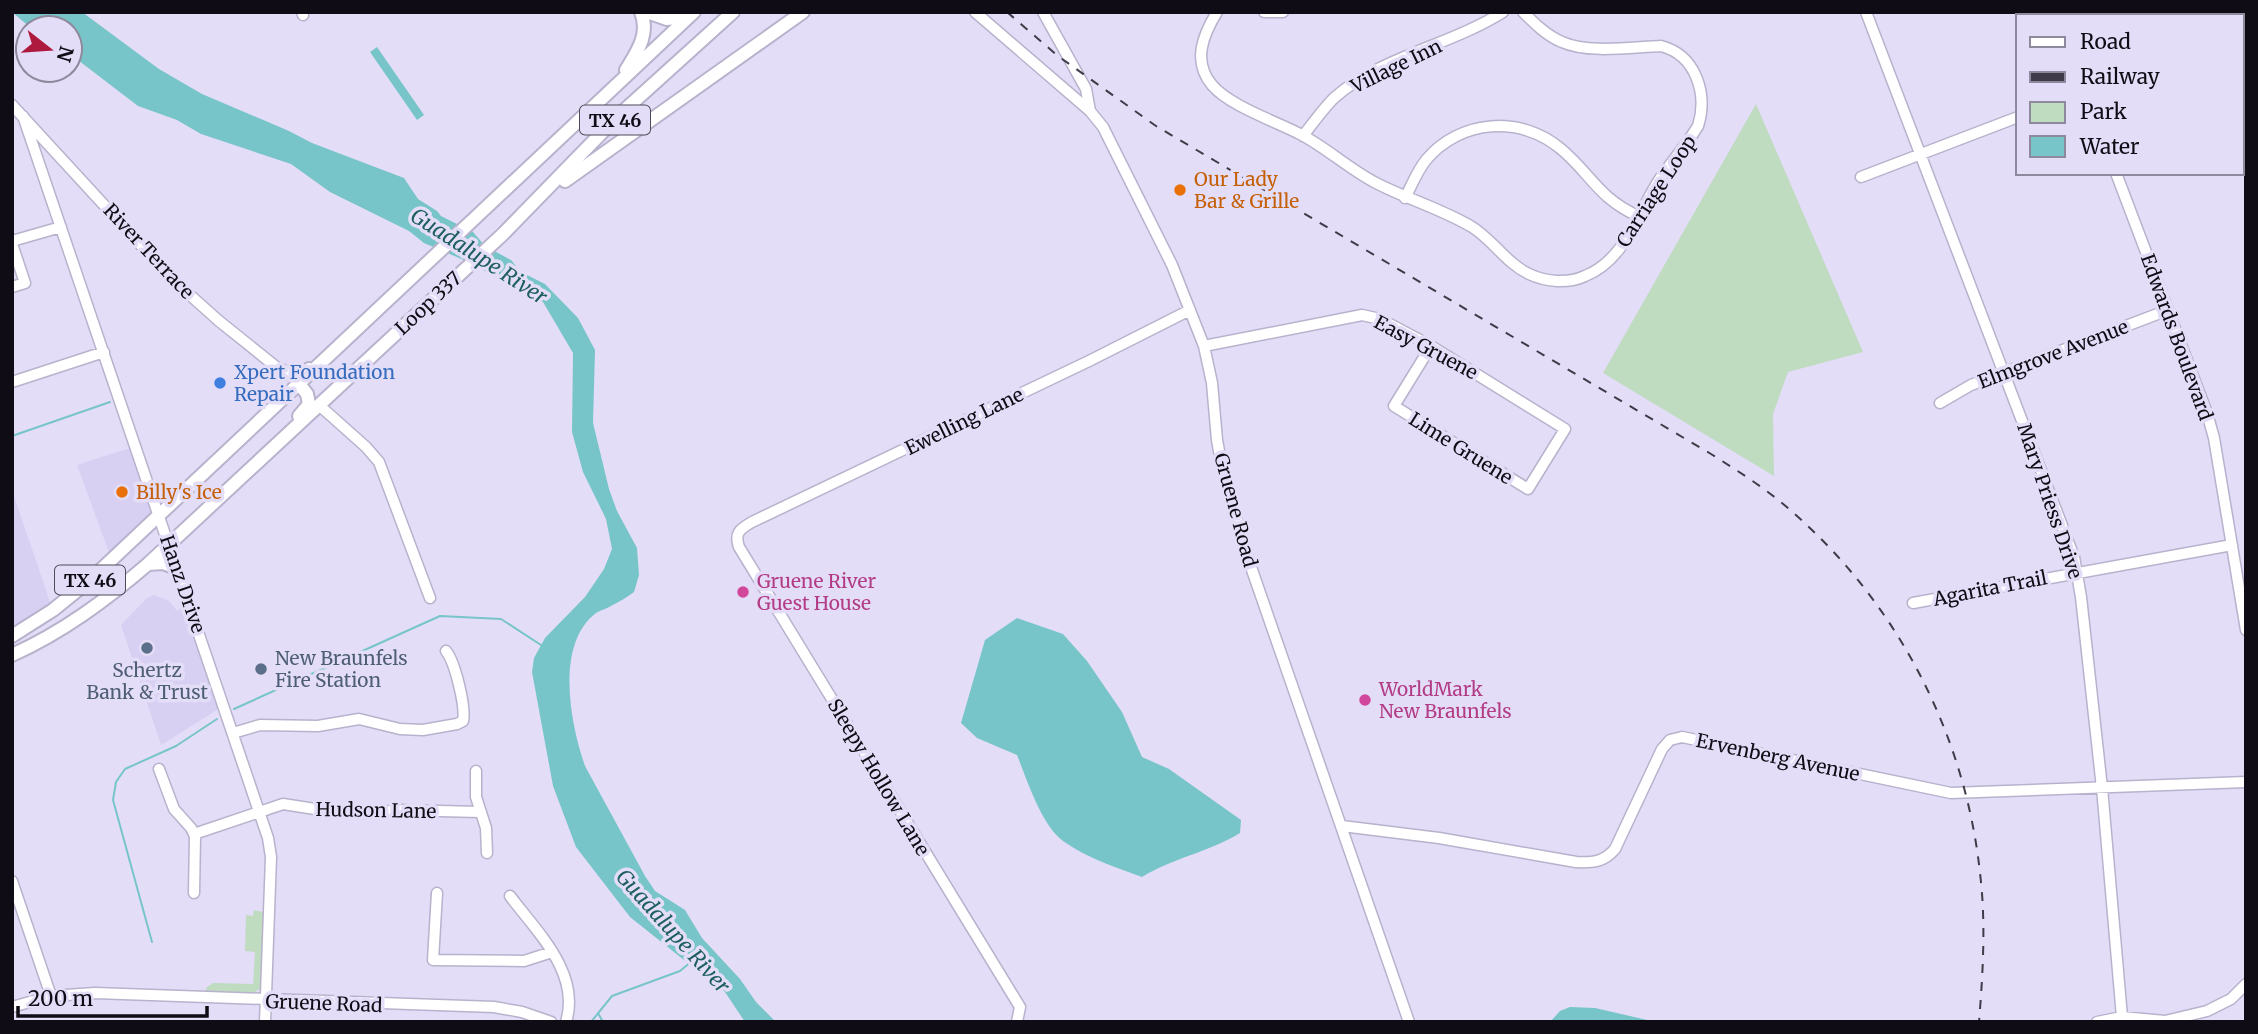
<svg xmlns="http://www.w3.org/2000/svg" width="2258" height="1034" font-family="Merriweather,serif">
<rect width="100%" height="100%" fill="#e4ddf8"/>
<!-- built -->
<path fill="#d8d0f2" d="M 130,448 L 151,510 L 150,517 L 110,555 L 77,465 Z
M 12,490 L 51,605 L 12,629 Z
M 154,595 L 169,601 L 177,611 L 184,606 L 220,708 L 161,745 L 121,625 L 147,598 Z"/>
<!-- green -->
<path fill="#bfdbc0" d="M 1756,104 L 1863,352 L 1788,372 L 1773,414 L 1774,476 L 1603,373 Z
M 254,910 L 263,912 L 264,915 L 260,989 L 251,994 L 205,992 L 207,987 L 213,983 L 253,984 L 255,952 L 245,951 L 246,915 L 253,916 Z"/>
<!-- water -->
<path fill="#77c5c8" d="M 12,12 L 82,12 L 159,69 L 202,94 L 289,131 L 312,143 L 404,178 L 418,199 L 437,211 L 441,216 L 473,232 L 485,246 L 511,260 L 521,272 L 545,284 L 578,318 L 595,350 L 593,423 L 609,489 L 617,511 L 637,548 L 639,575 L 634,592 C 627,597 619,602 611,606 C 606,609 601,610 596,613 C 555,644 570,723 585,766 L 645,876 L 655,891 L 685,910 L 702,938 L 740,979 L 756,1002 L 776,1022 L 745,1022 L 725,992 L 713,982 L 696,962 L 684,960 L 630,917 L 576,847 L 553,786 L 532,672 L 534,658 L 545,638 L 585,597 L 604,569 L 612,549 L 606,519 L 583,472 L 572,432 L 573,353 L 543,302 L 466,261 L 424,243 L 409,231 L 330,192 L 291,164 L 201,134 L 177,120 L 138,106 L 70,54 L 70,28 L 31,28 Z
M 377,47 L 424,115 L 417,120 L 370,52 Z
M 1017,618 L 1063,634 L 1087,661 L 1122,712 L 1142,757 L 1169,769 L 1241,820 L 1240,833 C 1209,852 1173,858 1142,877 C 1115,867 1087,858 1063,841 C 1041,824 1027,780 1017,755 L 977,738 L 961,723 L 985,640 Z
M 1570,1007 L 1595,1008 L 1656,1022 L 1550,1022 L 1560,1011 Z"/>
<g fill="none" stroke-linecap="round" stroke-linejoin="round">
<!-- stream -->
<path stroke="#77c5c8" stroke-width="2" d="M 12,436 L 110,402
M 234,709 L 440,616 L 501,619 L 541,645
M 152,942 L 113,800 L 116,782 L 125,769 L 176,746 L 217,719
M 598,1013 L 603,1022
M 591,1022 L 612,996 L 680,971 L 692,961"/>
<defs>
<path id="minor" d="M 302,12 L 303,15
M 975,12 L 1090,111 L 1103,127 L 1172,265 L 1204,346 L 1212,383 L 1217,440 L 1223,473 L 1251,567 L 1409,1022
M 1043,12 L 1086,89 L 1090,111
M 1217,12 C 1203,35 1192,61 1212,85 C 1228,105 1277,122 1300,134 C 1327,148 1349,169 1376,183 C 1407,199 1442,209 1472,227 C 1493,240 1506,263 1529,274 C 1546,282 1568,284 1585,276 C 1626,260 1638,211 1661,177 C 1673,160 1687,144 1698,126 C 1708,94 1696,55 1661,46 C 1632,47 1589,54 1562,42 C 1547,36 1534,23 1523,12
M 1264,12 L 1283,12
M 1866,12 L 2074,557 L 2081,597 L 2102,788 L 2122,1017
M 2054,12 L 2055,16
M 12,105 L 173,280 L 219,321 L 285,374
M 23,116 L 268,838 L 271,857 L 265,1022
M 1303,136 C 1313,123 1323,109 1334,98 C 1380,57 1451,45 1503,12
M 2116,173 L 2207,413 L 2214,438 L 2246,630
M 1861,177 L 2018,117
M 1405,198 C 1412,185 1417,171 1426,160 C 1460,119 1521,115 1561,149 C 1591,174 1598,198 1638,216
M 12,241 L 61,227
M 12,244 L 25,283 L 12,287
M 1204,346 L 1362,315 L 1380,319 L 1431,346 L 1565,429 L 1528,489 L 1394,406 L 1431,346
M 12,382 L 104,352
M 1940,403 L 1971,385 L 2168,310
M 320,406 L 366,447 L 379,462 L 430,598
M 1913,603 L 2232,545
M 233,733 L 260,725 L 318,726 L 359,719 L 400,729 L 423,730 L 457,724 L 463,721 C 466,707 455,662 446,651
M 159,769 L 174,809 L 191,828 L 195,836 L 194,893
M 476,771 L 476,797 L 486,828 L 487,853
M 1342,826 L 1439,838 L 1576,862 C 1593,863 1604,862 1615,849 L 1662,749 L 1670,740 L 1682,737 L 1951,793 L 2246,782
M 194,834 L 283,804 L 334,812 L 375,813 L 398,810 L 480,812
M 12,881 L 51,996
M 437,893 L 433,960 L 524,961 L 552,952
M 510,896 C 537,932 581,973 566,1022
M 12,1007 L 51,996 L 95,993 L 494,1007 L 522,1012 L 551,1022
M 1017,1022 L 1020,1007 L 739,547 C 734,533 740,529 752,522 L 1089,361 L 1190,310
M 2097,1022 L 2122,1017 L 2165,1021 L 2207,1011 L 2231,999 L 2246,984"/>
<path id="major" d="M 647,12 L 667,19 L 689,16
M 626,70 C 637,52 650,34 641,12
M 565,181 L 803,12
M 280,370 C 291,375 299,378 309,369
M 299,384 L 307,394 L 309,404 L 299,416
M 148,564 L 163,563 L 176,568
M 12,636 L 53,610 L 90,580 L 694,12
M 12,655 C 63,632 106,600 148,564 L 503,234 L 618,116 L 733,12"/>
</defs>
<!-- minor casing -->
<use href="#minor" stroke="#b8b2cc" stroke-width="13"/>
<!-- major casing -->
<use href="#major" stroke="#b8b2cc" stroke-width="16"/>
<!-- minor -->
<use href="#minor" stroke="#fff" stroke-width="10"/>
<!-- major -->
<use href="#major" stroke="#fff" stroke-width="12"/>
<!-- rail -->
<path stroke="#3f3b48" stroke-width="2" stroke-dasharray="9 9" stroke-linecap="butt" d="M 1007,12 L 1058,56 L 1156,126 L 1711,454 C 1738,471 1765,488 1789,509 C 1896,601 1965,733 1980,873 C 1986,922 1983,972 1979,1022"/>
</g>
<!-- markers -->
<g fill="#e8710a" stroke="#e4ddf8" stroke-width="2.5">
<circle cx="1180" cy="190" r="7"/>
<circle cx="122" cy="492" r="7"/>
</g>
<circle fill="#3f7fe0" stroke="#e4ddf8" stroke-width="2.5" cx="220" cy="383" r="7"/>
<g fill="#d1479c" stroke="#e4ddf8" stroke-width="2.5">
<circle cx="743" cy="592" r="7"/>
<circle cx="1365" cy="700" r="7"/>
</g>
<g fill="#5c6f8a" stroke="#e4ddf8" stroke-width="2.5">
<circle cx="147" cy="648" r="7"/>
<circle cx="261" cy="669" r="7"/>
</g>
<g text-anchor="middle" dominant-baseline="central" stroke-width="7" stroke-linejoin="round" paint-order="stroke">
<!-- shield labels -->
<g fill="#e4ddf8" stroke="#4f4b59" stroke-width="2">
<rect x="580" y="105.5" width="70" height="29" rx="5"/>
<rect x="55" y="565.5" width="70" height="29" rx="5"/>
</g>
<g font-size="18" font-weight="bold" fill="#0f0c15">
<text x="615" y="120">TX 46</text>
<text x="90" y="580">TX 46</text>
</g>
<!-- street labels -->
<g font-size="19" fill="#0f0c15" stroke="#e4ddf8">
<text transform="translate(1396 66) rotate(-26)">Village Inn</text>
<text transform="translate(1656 191) rotate(-57)">Carriage Loop</text>
<text transform="translate(149 251) rotate(47)">River Terrace</text>
<text transform="translate(428 303) rotate(-43)">Loop 337</text>
<text transform="translate(2177 337) rotate(70)">Edwards Boulevard</text>
<text transform="translate(1426 347) rotate(28)">Easy Gruene</text>
<text transform="translate(2053 354) rotate(-21)">Elmgrove Avenue</text>
<text transform="translate(964 421) rotate(-26)">Ewelling Lane</text>
<text transform="translate(1461 448) rotate(32)">Lime Gruene</text>
<text transform="translate(2050 501) rotate(71)">Mary Priess Drive</text>
<text transform="translate(1236 510) rotate(75)">Gruene Road</text>
<text transform="translate(183 584) rotate(71)">Hanz Drive</text>
<text transform="translate(1990 588) rotate(-11)">Agarita Trail</text>
<text transform="translate(1778 757) rotate(12)">Ervenberg Avenue</text>
<text transform="translate(879 777) rotate(59)">Sleepy Hollow Lane</text>
<text transform="translate(376 810) rotate(1)">Hudson Lane</text>
<text transform="translate(324 1003) rotate(2)">Gruene Road</text>
</g>
<!-- food labels -->
<g font-size="19" fill="#c56008" stroke="#e4ddf8" text-anchor="start">
<text x="1194" y="179">Our Lady<tspan x="1194" dy="22">Bar &amp; Grille</tspan></text>
<text x="136" y="492">Billy's Ice</text>
</g>
<!-- shop labels -->
<g font-size="19" fill="#366cbe" stroke="#e4ddf8" text-anchor="start">
<text x="234" y="372">Xpert Foundation<tspan x="234" dy="22">Repair</tspan></text>
</g>
<!-- hotel labels -->
<g font-size="19" fill="#b23c85" stroke="#e4ddf8" text-anchor="start">
<text x="757" y="581">Gruene River<tspan x="757" dy="22">Guest House</tspan></text>
<text x="1379" y="689">WorldMark<tspan x="1379" dy="22">New Braunfels</tspan></text>
</g>
<!-- service labels -->
<g font-size="19" fill="#4e5e75" stroke="#e4ddf8" text-anchor="start">
<text x="275" y="658">New Braunfels<tspan x="275" dy="22">Fire Station</tspan></text>
<text x="147" y="670" text-anchor="middle">Schertz<tspan x="147" dy="22">Bank &amp; Trust</tspan></text>
</g>
<!-- water labels -->
<g font-size="21" font-style="italic" fill="#1d5e61" stroke="#e4ddf8">
<text transform="translate(479 256) rotate(33)">Guadalupe River</text>
<text transform="translate(673 931) rotate(48)">Guadalupe River</text>
</g>
</g>
<!-- border -->
<rect width="2258" height="1034" fill="none" stroke="#0f0c15" stroke-width="28"/>
<!-- legend -->
<rect x="2016" y="14" width="228" height="161" fill="#e4ddf8" stroke="#8f899d" stroke-width="2"/>
<rect x="2030" y="37" width="35" height="10" fill="#ffffff" stroke="#8f899d" stroke-width="2"/>
<text x="2080" y="49" font-size="21" fill="#0f0c15">Road</text>
<rect x="2030" y="72" width="35" height="10" fill="#3f3b48" stroke="#8f899d" stroke-width="2"/>
<text x="2080" y="84" font-size="21" fill="#0f0c15">Railway</text>
<rect x="2030" y="102" width="35" height="21" fill="#bfdbc0" stroke="#8f899d" stroke-width="2"/>
<text x="2080" y="119" font-size="21" fill="#0f0c15">Park</text>
<rect x="2030" y="136" width="35" height="21" fill="#77c5c8" stroke="#8f899d" stroke-width="2"/>
<text x="2080" y="154" font-size="21" fill="#0f0c15">Water</text>
<!-- north arrow -->
<g transform="translate(49 49) rotate(107)"><circle r="33" fill="#e4ddf8" stroke="#8f899d" stroke-width="2"/>
<path d="M0-5L12 26L0 18L-12 26Z" fill="#ae1a3e"/>
<text y="-10" font-size="19" font-weight="bold" text-anchor="middle" fill="#0f0c15">N</text>
</g>
<!-- scale -->
<path d="M18 1006v10h189v-10" fill="none" stroke="#0f0c15" stroke-width="3.5"/>
<text x="28" y="1006" font-size="21" fill="#0f0c15" stroke="#e4ddf8" stroke-width="5" paint-order="stroke">200 m</text>
</svg>
